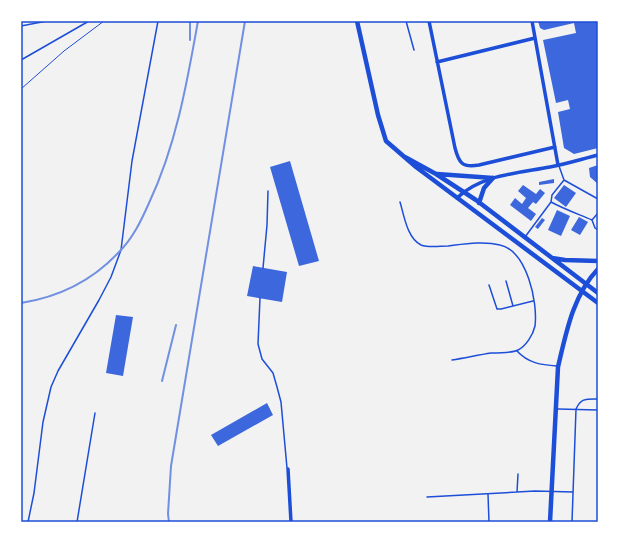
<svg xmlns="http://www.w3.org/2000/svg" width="619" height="543" font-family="'Asap Condensed',sans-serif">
<rect width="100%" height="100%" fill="#f2f2f2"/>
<!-- building -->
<path fill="#3d67dc" d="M 538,21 L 598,21 L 598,148 L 574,154 L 564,148 L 558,112 L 570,109 L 568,100 L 556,103 L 543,40 L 576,33 L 574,23 L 544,30 L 540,28 Z
M 290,161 L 319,261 L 299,266 L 270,167 Z
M 598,165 L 598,184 L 590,177 L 589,168 Z
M 554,179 L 554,183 L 539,185 L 539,182 Z
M 523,185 L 536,194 L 540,189 L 545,193 L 536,204 L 533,202 L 528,208 L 536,214 L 531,221 L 510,205 L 515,198 L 522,204 L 526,198 L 518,191 Z
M 564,185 L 576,193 L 566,207 L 554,198 Z
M 557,210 L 570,216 L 561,236 L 548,230 Z
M 579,217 L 588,222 L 580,235 L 571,230 Z
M 542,218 L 545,220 L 538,229 L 535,227 Z
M 253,266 L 287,272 L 282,302 L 247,296 Z
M 116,315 L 133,317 L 123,376 L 106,373 Z
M 267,403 L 273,415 L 218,446 L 211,435 Z"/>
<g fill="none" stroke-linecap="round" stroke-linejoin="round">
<!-- path -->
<path stroke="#1d4ed8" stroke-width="1" d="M 21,89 L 64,51 L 104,21"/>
<!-- service -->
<path stroke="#1d4ed8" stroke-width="1.5" d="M 406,21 L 414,50
M 21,26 L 47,21
M 21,60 L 89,21
M 559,166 L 564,180 L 598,199
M 400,202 C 404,215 407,238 421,245 C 429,248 440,246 448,246 C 465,244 484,241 500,245 C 527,251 538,302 535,326 C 533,335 526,346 518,350 C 512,353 498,353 491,353 C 478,355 465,358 452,360
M 551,202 C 564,209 578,214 592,220 L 595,228 L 598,230
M 592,220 L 598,213
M 525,237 L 551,202 L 552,195 L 564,180
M 263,268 L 267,225 L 268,191
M 506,281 L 513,306
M 489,285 L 497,309 L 501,309 L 533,301
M 260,298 L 258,344 L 262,359 L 273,373 L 277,387 L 281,402 L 287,468
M 517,351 C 528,363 541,365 557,366
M 558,409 L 598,410
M 517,492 L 518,474
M 488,494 L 489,522
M 427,497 L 535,491 L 573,492
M 28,522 L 34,493 L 43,422 L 51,387 L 58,371 L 99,300 L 111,277 L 121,250 L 132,161 L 158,21
M 77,522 L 95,413
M 572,522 L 576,409 C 581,398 586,399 598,399"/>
<!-- minor -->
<path stroke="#1d4ed8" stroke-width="3.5" d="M 429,21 L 455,148 C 459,163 462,168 479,165 L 555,147
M 532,21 L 558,165
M 437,62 L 535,38
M 457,198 C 480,175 519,173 550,167 C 566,164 582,159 598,155
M 288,469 L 291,522"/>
<!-- secondary -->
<path stroke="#1d4ed8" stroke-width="4.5" d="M 357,21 L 378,115 L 386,141 L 416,167 L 598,303
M 405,157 L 436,174 L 476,200 L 598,293
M 437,174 L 493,178
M 479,203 L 484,188 L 493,178
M 552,258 L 565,260 L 598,261
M 550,522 L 558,367 C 566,333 573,295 598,269"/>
<!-- rail -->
<path stroke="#7290e2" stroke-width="2" d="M 190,21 L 190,40
M 21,303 C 59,297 93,280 119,252 C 133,238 141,221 149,203 C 176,146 187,83 198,21
M 162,381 L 176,325
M 169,522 L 168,514 L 171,466 L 245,21"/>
</g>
<!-- border -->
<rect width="619" height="543" fill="none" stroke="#ffffff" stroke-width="44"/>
<rect x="22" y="22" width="575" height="499" fill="none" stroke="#1d4ed8" stroke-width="1.5"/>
</svg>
